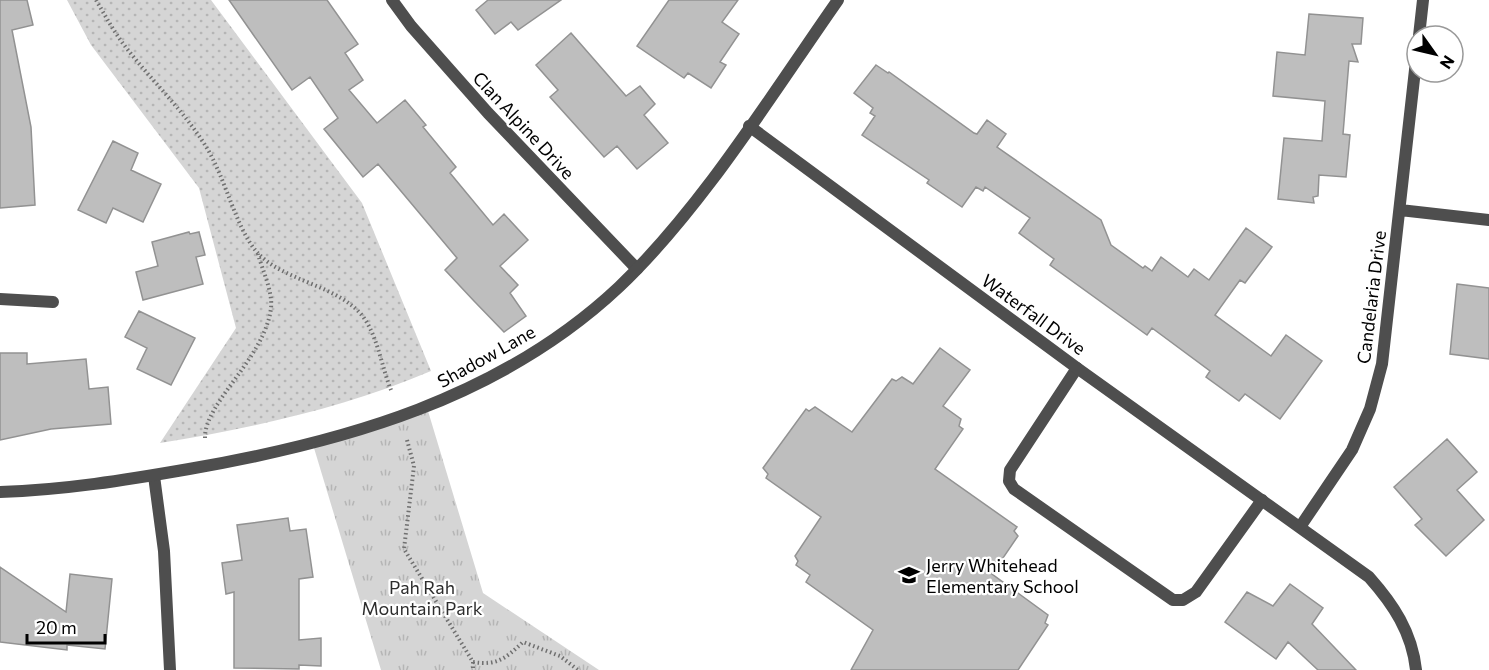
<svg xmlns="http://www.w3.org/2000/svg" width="1489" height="670" font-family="Commissioner,sans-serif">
<defs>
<pattern id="grass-dots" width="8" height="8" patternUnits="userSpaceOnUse" patternTransform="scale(1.5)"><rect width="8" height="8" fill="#d5d5d5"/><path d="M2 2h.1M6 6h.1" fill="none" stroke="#b5b5b5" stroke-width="1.8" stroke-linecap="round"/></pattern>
<pattern id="park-tufts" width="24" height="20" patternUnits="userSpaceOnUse" patternTransform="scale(1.5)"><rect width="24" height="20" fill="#d5d5d5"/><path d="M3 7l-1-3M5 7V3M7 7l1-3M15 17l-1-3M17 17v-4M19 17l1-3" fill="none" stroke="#b5b5b5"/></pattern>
</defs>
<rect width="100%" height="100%" fill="#fff"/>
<!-- grass -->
<path fill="url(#grass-dots)" d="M 67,0 L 211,0 L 362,203 L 431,371 C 344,408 252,428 160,443 L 236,328 L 199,188 L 91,45 Z"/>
<!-- park -->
<path fill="url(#park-tufts)" d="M 428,411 L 483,593 L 599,670 L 381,670 L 314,448 Z"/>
<!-- building -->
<path fill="#bebebe" stroke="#929292" stroke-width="1.5" d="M 0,0 L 27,0 L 33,25 L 12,30 L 31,127 L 35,205 L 0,208 Z
M 229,0 L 327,0 L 358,44 L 345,53 L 363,80 L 349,90 L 377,123 L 405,100 L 426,125 L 423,127 L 456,167 L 450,173 L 493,225 L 504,214 L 528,240 L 500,266 L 518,285 L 510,293 L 526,316 L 504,332 L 474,301 L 445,270 L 457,258 L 395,184 L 378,164 L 363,177 L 324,129 L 338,118 L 310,77 L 292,90 Z
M 488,0 L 561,0 L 518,30 L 511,22 L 495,34 L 476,10 Z
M 669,0 L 738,0 L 722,22 L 739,34 L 720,62 L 726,65 L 711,88 L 688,73 L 684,78 L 637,46 Z
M 1309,14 L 1363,18 L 1361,44 L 1352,44 L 1358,62 L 1349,61 L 1343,134 L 1350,135 L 1346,177 L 1319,175 L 1318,196 L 1313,197 L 1314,203 L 1278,199 L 1284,138 L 1322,141 L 1325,101 L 1273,96 L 1277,52 L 1305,55 Z
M 571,33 L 626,96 L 640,86 L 655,104 L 644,115 L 668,143 L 637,169 L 617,146 L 604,157 L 550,97 L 558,90 L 536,65 Z
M 876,65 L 888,73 L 889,72 L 974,133 L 977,134 L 987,120 L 1006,134 L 997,147 L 1101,220 L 1111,245 L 1143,268 L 1145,266 L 1152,271 L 1161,257 L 1188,277 L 1194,269 L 1209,280 L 1246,228 L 1272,247 L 1245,283 L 1240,280 L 1215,315 L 1271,356 L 1286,335 L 1322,361 L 1280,419 L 1245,394 L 1239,401 L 1206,377 L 1210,371 L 1152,328 L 1147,335 L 1050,265 L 1054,259 L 1019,233 L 1030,218 L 985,187 L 983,191 L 976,187 L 962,207 L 927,183 L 929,180 L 862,135 L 875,116 L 870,113 L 873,108 L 854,93 Z
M 113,141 L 138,153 L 131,170 L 161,184 L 143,222 L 113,208 L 106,223 L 78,210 Z
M 189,232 L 190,234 L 199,232 L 205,255 L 196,257 L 203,284 L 143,300 L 136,272 L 158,266 L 152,242 Z
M 1457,284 L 1489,288 L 1489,359 L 1450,354 Z
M 139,311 L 195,338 L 171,385 L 137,369 L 147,348 L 125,337 Z
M 940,348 L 970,370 L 943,406 L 961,419 L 959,426 L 963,429 L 935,469 L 1017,527 L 1014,531 L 1018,536 L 992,574 L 1048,615 L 1045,623 L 1048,625 L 1018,670 L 851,670 L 873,630 L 806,582 L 810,575 L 796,565 L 798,561 L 795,556 L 821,517 L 766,478 L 768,474 L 763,468 L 806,409 L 809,411 L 815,407 L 852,432 L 892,379 L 896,381 L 902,377 L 913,384 Z
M 0,353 L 27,353 L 27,364 L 86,359 L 89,389 L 108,387 L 111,424 L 51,429 L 0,440 Z
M 1447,439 L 1477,472 L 1457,490 L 1484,520 L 1446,556 L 1415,525 L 1422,519 L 1394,487 Z
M 288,518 L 290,531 L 306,529 L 313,577 L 299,579 L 299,640 L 321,638 L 321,666 L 299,665 L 299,669 L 234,668 L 234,592 L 226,594 L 222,563 L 242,560 L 237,525 Z
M 0,567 L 66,612 L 70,574 L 112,579 L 105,649 L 67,645 L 67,650 L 0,642 Z
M 1290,584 L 1323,608 L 1312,624 L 1356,670 L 1318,670 L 1288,642 L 1276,659 L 1225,622 L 1247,592 L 1273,606 Z"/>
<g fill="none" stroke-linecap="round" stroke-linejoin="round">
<!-- path -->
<path stroke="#707070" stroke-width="4" stroke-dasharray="1.5 3" stroke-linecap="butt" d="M 96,0 C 106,17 115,34 128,50 C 153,82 183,110 205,145 C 225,176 235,226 256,251 C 282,282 339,284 364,318 C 378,338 382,368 391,390
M 205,438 C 204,403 265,358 271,308 C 273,292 262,269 258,254
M 407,440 L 414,466 L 404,549 L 473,662 L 473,670
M 473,662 C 497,666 506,658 523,642 L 560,656 L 578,670"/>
<!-- service -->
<path stroke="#4e4e4e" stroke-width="12" d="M 1077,368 L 1010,470 L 1009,481 L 1014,489 L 1173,600 L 1183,600 L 1196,592 L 1262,500"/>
<!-- minor -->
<path stroke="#4e4e4e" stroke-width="12" d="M 392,0 L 411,26 L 488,113 L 637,269
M 1419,36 L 1423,0
M 749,126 L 1077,368 L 1369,577 C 1393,604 1412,632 1416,670
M 1400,210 L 1489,220
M 0,299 L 53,302
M 154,476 L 164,551 L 170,670
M 1300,527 L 1352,450 L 1370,409 L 1382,364 L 1417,52"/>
<!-- tertiary -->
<path stroke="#4e4e4e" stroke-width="12" d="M 0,492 C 64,490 126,480 189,469 C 345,442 501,398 619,287 C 702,208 772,94 838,0"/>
</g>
<!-- icons -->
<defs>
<symbol id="school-bare" viewBox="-9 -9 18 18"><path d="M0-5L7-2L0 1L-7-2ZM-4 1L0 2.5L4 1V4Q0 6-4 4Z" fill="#000" stroke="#fff" stroke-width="2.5" paint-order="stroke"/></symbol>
</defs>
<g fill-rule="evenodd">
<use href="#school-bare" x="894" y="560" width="30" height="30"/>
</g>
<g text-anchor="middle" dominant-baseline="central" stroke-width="4.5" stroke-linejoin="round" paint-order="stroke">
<!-- street labels -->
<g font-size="18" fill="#000" stroke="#fff">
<text transform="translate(524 125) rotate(47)">Clan Alpine Drive</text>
<text transform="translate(1371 297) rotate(-83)">Candelaria Drive</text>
<text transform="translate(1034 314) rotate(36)">Waterfall Drive</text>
<text transform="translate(486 356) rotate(-29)">Shadow Lane</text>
</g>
<!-- poi labels -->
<g font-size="18" fill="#000" stroke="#fff" text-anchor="start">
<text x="926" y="565">Jerry Whitehead<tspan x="926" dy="21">Elementary School</tspan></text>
</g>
<!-- park labels -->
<g font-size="18" fill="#2c2c2c" stroke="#fff">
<text x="422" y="587">Pah Rah<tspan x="422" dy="21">Mountain Park</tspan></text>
</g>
</g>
<!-- north arrow -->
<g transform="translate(1435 54) rotate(124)"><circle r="28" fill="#ffffff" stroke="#999999" stroke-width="1.5"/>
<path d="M0-4.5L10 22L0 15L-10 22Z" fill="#000000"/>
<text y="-9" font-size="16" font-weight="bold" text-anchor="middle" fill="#000000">N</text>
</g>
<!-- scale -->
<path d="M27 634v9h78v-9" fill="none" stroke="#000000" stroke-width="3"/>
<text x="36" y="634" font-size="18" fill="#000000" stroke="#ffffff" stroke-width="4.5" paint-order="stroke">20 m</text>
</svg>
